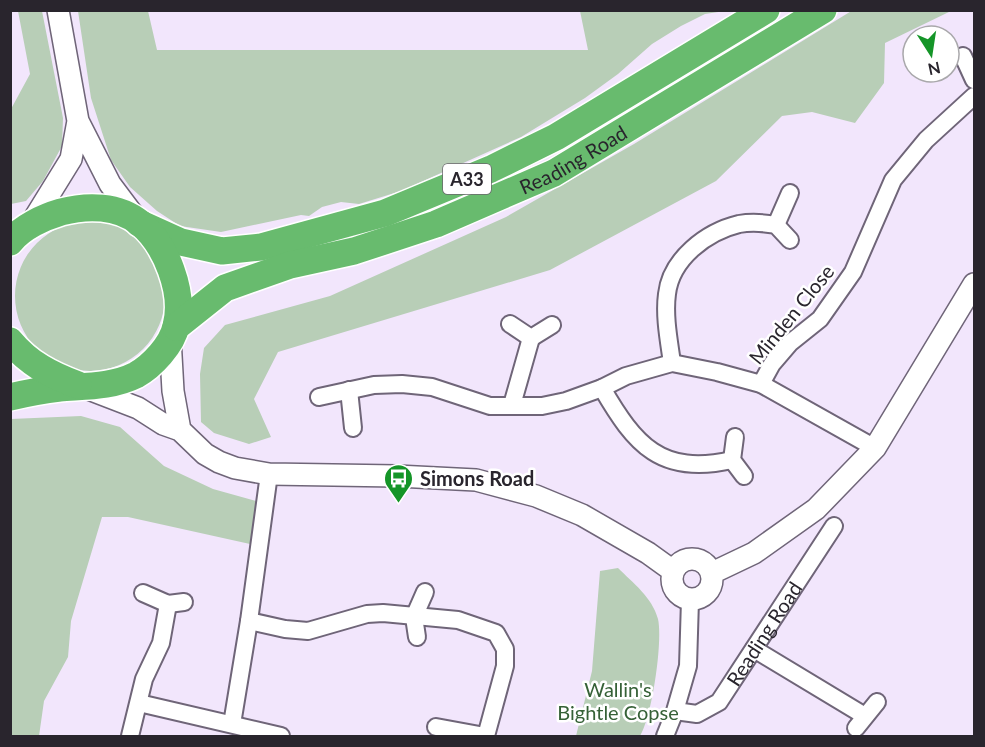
<svg xmlns="http://www.w3.org/2000/svg" width="985" height="747" font-family="Lato,sans-serif">
<rect width="100%" height="100%" fill="#f2e6fc"/>
<!-- green -->
<path fill="#b8ceb7" d="M 853,10 L 951,11 L 885,43 L 884,83 L 855,123 L 812,112 L 782,116 L 716,181 L 550,270 L 278,352 L 254,399 L 271,437 L 249,444 L 214,433 L 201,422 L 200,374 L 204,348 L 225,325 L 330,296 L 506,217 L 634,144 Z
M 18,11 L 42,11 L 63,118 L 62,146 L 43,181 L 26,201 L 11,204 L 11,109 L 30,74 Z
M 78,11 L 148,11 L 157,50 L 588,50 L 580,11 L 725,11 L 705,14 L 681,26 L 652,44 L 618,74 L 585,98 L 521,137 L 401,191 L 359,204 L 341,202 L 322,207 L 309,216 L 301,215 L 221,232 L 180,226 L 157,211 L 130,187 L 111,160 L 91,98 Z
M15 296a75 75 0 1 1 150 0a75 75 0 1 1-150 0Z
M 81,416 L 120,427 L 164,466 L 213,489 L 256,501 L 250,544 L 128,517 L 102,517 L 71,621 L 68,657 L 44,701 L 39,736 L 11,736 L 11,419 Z
M 618,568 C 633,583 652,597 658,619 C 663,641 652,717 640,736 L 576,736 L 592,671 L 600,571 Z"/>
<g fill="none" stroke-linecap="round" stroke-linejoin="round">
<defs>
<g id="minor">
<path d="M 963,56 L 974,80"/>
<path d="M 776,225 L 790,193"/>
<path d="M 510,324 L 531,338 L 552,325"/>
<path d="M 672,363 C 669,341 664,316 667,294 C 671,259 706,232 739,224 C 751,222 765,223 776,225 L 790,240"/>
<path d="M 761,384 L 772,364 L 790,343 L 820,319 L 853,272 L 893,180 L 926,140 L 974,96"/>
<path d="M 602,388 C 635,445 661,476 732,460"/>
<path d="M 349,390 L 353,428"/>
<path d="M 319,397 L 374,385 L 402,384 L 432,387 L 490,406 L 542,406 L 566,401 L 602,388 L 626,376 L 672,363 L 717,372 L 761,384 L 875,448"/>
<path d="M 512,405 L 531,338"/>
<path d="M 735,437 L 732,460 L 744,476"/>
<path d="M 143,593 L 168,604 L 184,602"/>
<path d="M 249,621 L 285,629 L 308,631 L 367,614 L 383,613 L 458,620 L 496,633 L 505,649 L 505,666 L 486,736"/>
<path d="M 417,637 L 414,617 L 425,592"/>
<path d="M 754,649 L 865,716"/>
<path d="M 139,703 L 281,736"/>
<path id="s1" d="M 675,711 L 697,714 L 719,702 L 834,526"/>
<path d="M 232,724 L 249,621 L 269,474"/>
<path d="M 436,727 L 485,736"/>
<path d="M 856,728 L 877,702"/>
<path d="M 130,736 L 144,679 L 161,643 L 168,604"/>
<path d="M 665,736 L 675,711 L 688,666 L 690,600"/>
</g>
<path id="tertiary" d="M 58,10 L 78,121 L 110,184 L 137,220
M 29,227 L 71,159 L 78,121
M 170,338 L 173,391 L 180,430
M 86,388 L 138,408 L 163,424 L 180,430 L 205,454 L 219,462 L 235,468 L 269,474 L 397,476 L 476,480 L 536,496 L 582,515 L 648,553 L 673,571
M672 579a20 20 0 1 1 40 0a20 20 0 1 1-40 0Z
M 712,573 L 754,553 L 816,509 L 875,448 L 974,284"/>
<g id="trunk">
<path d="M 139,223 L 181,242 L 222,251 L 261,247 L 385,213 L 491,169 L 556,137 L 766,10"/>
<path d="M 10,242 C 22,227 44,217 61,212 C 87,205 118,205 140,223 C 166,244 185,293 176,326 C 172,345 152,366 136,375 C 112,387 86,386 60,388 C 43,390 27,393 10,397"/>
<path id="s2" d="M 176,327 L 225,288 L 290,265 L 354,251 L 436,224 L 554,173 L 823,10"/>
<path d="M 10,341 C 29,364 51,375 78,385"/>
</g>
</defs>
<!-- minor casing -->
<use href="#minor" stroke="#6f6578" stroke-width="20"/>
<!-- tertiary casing -->
<use href="#tertiary" stroke="#6f6578" stroke-width="24"/>
<!-- trunk casing -->
<use href="#trunk" stroke="#fff" stroke-width="30"/>
<!-- minor -->
<use href="#minor" stroke="#fff" stroke-width="16"/>
<!-- tertiary -->
<use href="#tertiary" stroke="#fff" stroke-width="21"/>
<!-- trunk -->
<use href="#trunk" stroke="#68bb6e" stroke-width="27"/>
</g>
<!-- icons -->
<defs>
<symbol id="bus-pin" viewBox="-11 -11 22 30"><path d="M0 17L-7.5 6A9.5 9.5 0 1 1 7.5 6Z" fill="#159528" stroke="#fff"/><path d="M-5-6H5V4H4V6H2V4H-2V6H-4V4H-5ZM-3.5-4V0h7V-4ZM-3.5 1.2v1.5H-2V1.2ZM2 1.2v1.5H3.5V1.2Z" fill="#fff"/></symbol>
</defs>
<g fill-rule="evenodd">
<use href="#bus-pin" x="382" y="462" width="33" height="45"/>
</g>
<g text-anchor="middle" dominant-baseline="central" stroke-width="5" stroke-linejoin="round" paint-order="stroke">
<!-- shield labels -->
<rect fill="#fff" stroke="#69666c" stroke-width="1.5" x="443" y="164" width="48" height="30" rx="4.5"/>
<g font-size="18" font-weight="bold" fill="#29252d">
<text x="467" y="179">A33</text>
</g>
<!-- street labels -->
<g font-size="20" fill="#29252d" stroke="#fff">
<text stroke="none"><textPath href="#s2" startOffset="435">Reading Road</textPath></text>
<text transform="translate(791 314) rotate(-51)">Minden Close</text>
<text stroke="none"><textPath href="#s1" startOffset="129">Reading Road</textPath></text>
</g>
<!-- poi labels -->
<g font-size="20" font-weight="bold" fill="#29252d" stroke="#fff" text-anchor="start">
<text x="420" y="478">Simons Road</text>
</g>
<!-- park labels -->
<g font-size="20" fill="#366137" stroke="#fff">
<text x="618" y="689">Wallin's<tspan x="618" dy="23">Bightle Copse</tspan></text>
</g>
</g>
<!-- border -->
<rect width="985" height="747" fill="none" stroke="#29252d" stroke-width="24"/>
<!-- north arrow -->
<g transform="translate(931 54) rotate(168)"><circle r="28" fill="#ffffff" stroke="#a9a8ab" stroke-width="1.5"/>
<path d="M0-4.5L10 22L0 15L-10 22Z" fill="#159528"/>
<text y="-9" font-size="16" font-weight="bold" text-anchor="middle" fill="#29252d">N</text>
</g>
</svg>
